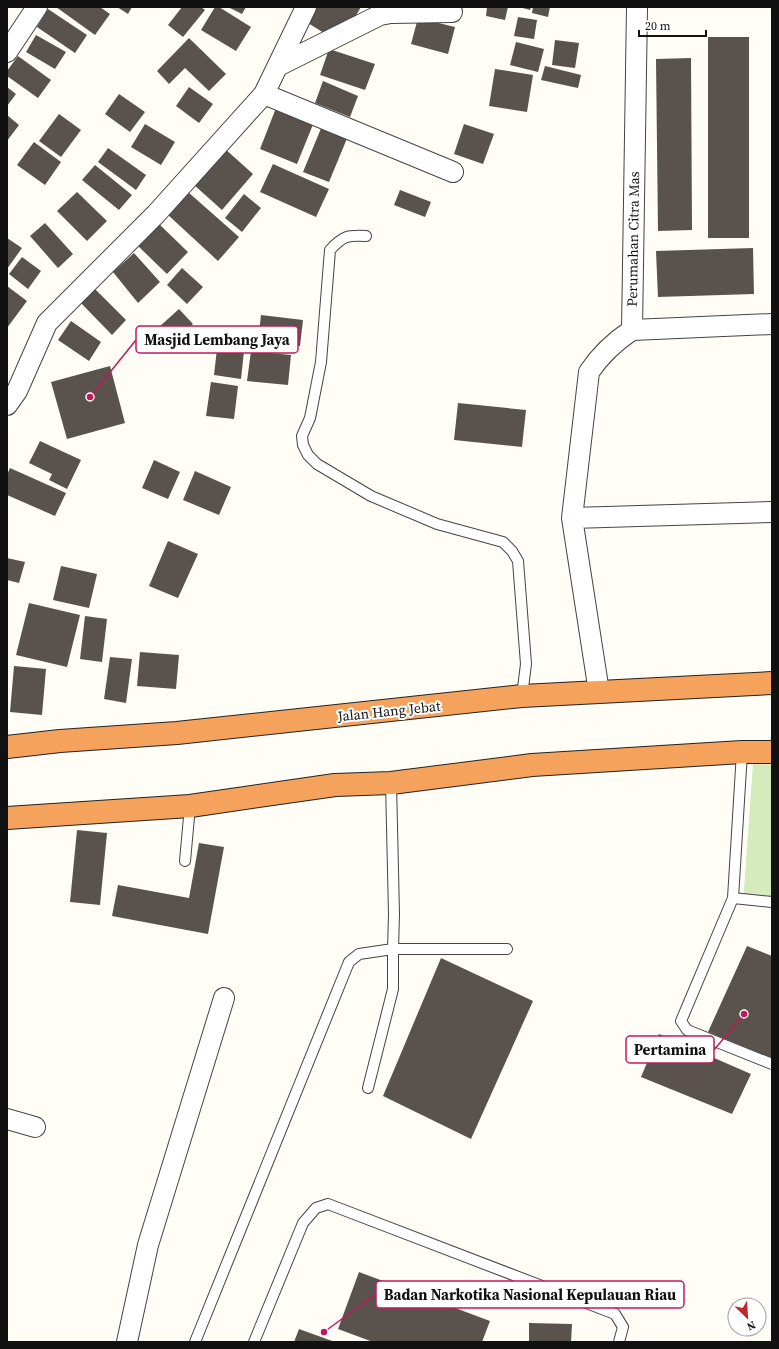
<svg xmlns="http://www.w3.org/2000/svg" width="779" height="1349" font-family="'Source Serif 4',serif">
<rect width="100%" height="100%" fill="#fffdf5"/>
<!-- green -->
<path fill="#d5ebbd" d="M 753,763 L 772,765 L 772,904 L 743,903 Z"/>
<!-- building -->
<path fill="#5a524d" d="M 56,7 L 100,7 L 110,14 L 95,35 Z
M 117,7 L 132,7 L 128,14 Z
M 182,7 L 201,7 L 205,10 L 183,37 L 168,25 Z
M 215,7 L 219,7 L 251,27 L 236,51 L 201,30 Z
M 228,7 L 246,7 L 242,14 Z
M 317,7 L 361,7 L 349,27 L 324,33 L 308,23 Z
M 487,7 L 508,7 L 505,20 L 486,16 Z
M 519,7 L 531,7 L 530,10 Z
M 533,7 L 550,7 L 548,17 L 532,13 Z
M 48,9 L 87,35 L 75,53 L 37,27 Z
M 518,17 L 537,20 L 534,39 L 514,36 Z
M 418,18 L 455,27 L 448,54 L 411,44 Z
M 36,35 L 66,52 L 55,69 L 26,52 Z
M 708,37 L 749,37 L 749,238 L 708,238 Z
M 189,38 L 226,74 L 209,91 L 185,68 L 169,84 L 157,71 Z
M 555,40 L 579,43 L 575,68 L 552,65 Z
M 516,42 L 544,49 L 538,72 L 510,65 Z
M 329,49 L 375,64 L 365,90 L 320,75 Z
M 18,56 L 51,80 L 38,98 L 7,76 L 7,71 Z
M 691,58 L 692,230 L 658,231 L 656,59 Z
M 545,66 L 581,75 L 578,88 L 541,80 Z
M 495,69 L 533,75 L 527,112 L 489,106 Z
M 323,81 L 358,96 L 350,117 L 315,103 Z
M 7,87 L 16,94 L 7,106 Z
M 189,87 L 213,104 L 199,123 L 176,106 Z
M 119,94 L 145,112 L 130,132 L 105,114 Z
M 276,108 L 314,122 L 297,164 L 260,149 Z
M 59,114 L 81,130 L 61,157 L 39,141 Z
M 7,115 L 19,125 L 7,141 Z
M 145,124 L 175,142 L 161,165 L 131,147 Z
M 464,124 L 494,134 L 483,164 L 454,154 Z
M 322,126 L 348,136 L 329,182 L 303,172 Z
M 34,142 L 61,162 L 45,185 L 17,165 Z
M 108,148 L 146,175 L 136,190 L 98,162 Z
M 224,148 L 253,174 L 222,210 L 193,184 Z
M 273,164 L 329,189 L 316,217 L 260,192 Z
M 95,165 L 132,195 L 119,210 L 82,180 Z
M 400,190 L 431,202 L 425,217 L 394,205 Z
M 77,192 L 107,221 L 87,241 L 57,211 Z
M 188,192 L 239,237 L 218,261 L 167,214 Z
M 244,194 L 261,208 L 242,232 L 225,218 Z
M 45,223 L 73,254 L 58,268 L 30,236 Z
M 158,223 L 188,252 L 167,274 L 137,245 Z
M 7,238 L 22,248 L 7,269 Z
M 753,248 L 754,294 L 658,297 L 656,251 Z
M 134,253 L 160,282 L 138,303 L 113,272 Z
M 22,257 L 41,271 L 28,289 L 9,274 Z
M 182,268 L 203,287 L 187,304 L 167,285 Z
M 7,286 L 27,301 L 7,328 Z
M 94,288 L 126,320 L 112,335 L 80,302 Z
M 179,309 L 193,324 L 172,342 L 159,327 Z
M 261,315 L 303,320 L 300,346 L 258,341 Z
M 71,321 L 101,342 L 89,361 L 58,340 Z
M 218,340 L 245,342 L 241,379 L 214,375 Z
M 251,351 L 291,355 L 288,385 L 247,381 Z
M 110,366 L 125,423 L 67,439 L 51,382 Z
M 211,382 L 238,386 L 234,419 L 206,416 Z
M 458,403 L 526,410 L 522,447 L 454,440 Z
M 40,441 L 81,460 L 67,489 L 49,480 L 52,474 L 29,463 Z
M 154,460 L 180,472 L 168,499 L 142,488 Z
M 10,468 L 66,493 L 55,516 L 7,495 L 7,475 Z
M 195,471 L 231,487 L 219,515 L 183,500 Z
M 168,541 L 198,554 L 178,598 L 149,586 Z
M 7,558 L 25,562 L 19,583 L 7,580 Z
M 61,566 L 97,574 L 89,608 L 53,600 Z
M 29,603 L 80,615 L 67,667 L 16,655 Z
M 85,616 L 107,619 L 102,662 L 80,659 Z
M 140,652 L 179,655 L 176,689 L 137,686 Z
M 110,657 L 132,659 L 126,703 L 104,699 Z
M 14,666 L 46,669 L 42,715 L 10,712 Z
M 77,830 L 107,833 L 100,905 L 70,902 Z
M 199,843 L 224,847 L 208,934 L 112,916 L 118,885 L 189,898 Z
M 747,946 L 772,956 L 772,1058 L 708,1032 Z
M 441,958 L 533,1001 L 471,1139 L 383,1096 Z
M 659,1034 L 751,1074 L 732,1114 L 641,1077 Z
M 359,1272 L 490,1321 L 482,1342 L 373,1342 L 338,1329 Z
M 529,1323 L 572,1324 L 571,1342 L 529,1342 Z
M 299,1329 L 335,1342 L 294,1342 Z"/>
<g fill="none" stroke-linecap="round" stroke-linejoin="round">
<defs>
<path id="lane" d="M 366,236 C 347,235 343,236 330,250 L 321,362 L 310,418 L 302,436 L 303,445 L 308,455 L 317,464 L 371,496 L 437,524 L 503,542 L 512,551 L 518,561 L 526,664 L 522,696
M 742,752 L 733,898 L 681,1021 L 687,1030 L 772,1064
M 185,861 L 190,806
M 733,898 L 772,902
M 368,1088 L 393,989 L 393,949 L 507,949
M 195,1342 L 349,962 L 359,954 L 393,949 L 394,914 L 391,783
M 254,1342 L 303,1223 L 316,1208 L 328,1204 L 615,1314 L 623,1327 L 619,1342"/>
<path id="street" d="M 7,52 L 37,7
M 278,66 L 380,15 L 391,13 L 452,12
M 264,94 L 453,172
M 632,330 L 637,7
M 632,330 L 772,324
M 7,405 L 17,391 L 47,323 L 156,214 L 264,94 L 306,7
M 572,518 L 772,512
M 599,692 L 572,518 L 589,372 C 601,354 614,342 632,330
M 7,1119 L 35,1127
M 127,1342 L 148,1245 L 224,998"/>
<path id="highway" d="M 7,747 L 60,741 L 177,733 L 522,696 L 772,683
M 7,818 L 190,806 L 335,785 L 391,783 L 532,765 L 742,752 L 772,752"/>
</defs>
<!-- lane casing -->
<use href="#lane" stroke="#444" stroke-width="12"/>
<!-- street casing -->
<use href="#street" stroke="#444" stroke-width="22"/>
<!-- highway casing -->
<use href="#highway" stroke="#222" stroke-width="24"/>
<!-- lane -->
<use href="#lane" stroke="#fff" stroke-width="10"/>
<!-- street -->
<use href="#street" stroke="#fff" stroke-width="20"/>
<!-- highway -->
<use href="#highway" stroke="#f5a25d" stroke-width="22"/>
</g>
<g text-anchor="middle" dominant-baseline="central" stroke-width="4" stroke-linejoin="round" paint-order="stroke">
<!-- street labels -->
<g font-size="14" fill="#111" stroke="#fff">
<text transform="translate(633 239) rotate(-89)">Perumahan Citra Mas</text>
<text transform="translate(389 711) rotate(-6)">Jalan Hang Jebat</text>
</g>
</g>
<!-- callouts -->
<path fill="none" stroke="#c2185b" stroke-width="1.5" d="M90 397L136 340M744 1014L714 1050M324 1332L376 1294"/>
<g fill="#c2185b" stroke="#fff" stroke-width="1.5">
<circle cx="90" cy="397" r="4"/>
<circle cx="744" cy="1014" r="4"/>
<circle cx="324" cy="1332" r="4"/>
</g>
<g fill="#fff" stroke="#c2185b" stroke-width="1.5">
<rect x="136" y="326" width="162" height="27" rx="4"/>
<rect x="626" y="1036" width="88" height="27" rx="4"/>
<rect x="376" y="1281" width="308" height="27" rx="4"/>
</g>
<g font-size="15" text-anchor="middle" font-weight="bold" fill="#111">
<text x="217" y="345">Masjid Lembang Jaya</text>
<text x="670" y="1055">Pertamina</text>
<text x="530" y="1300">Badan Narkotika Nasional Kepulauan Riau</text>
</g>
<!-- border -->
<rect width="779" height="1349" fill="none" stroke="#111111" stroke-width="16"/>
<!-- north arrow -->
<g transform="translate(747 1317) rotate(155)"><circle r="19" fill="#ffffff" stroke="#a0a0a0"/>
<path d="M0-3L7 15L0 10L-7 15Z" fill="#c4262e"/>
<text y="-6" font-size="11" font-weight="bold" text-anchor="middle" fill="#111111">N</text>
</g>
<!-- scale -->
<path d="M639 30v6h67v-6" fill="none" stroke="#111111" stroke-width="2"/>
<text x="645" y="30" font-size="12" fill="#111111" stroke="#ffffff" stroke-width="3" paint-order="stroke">20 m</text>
</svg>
